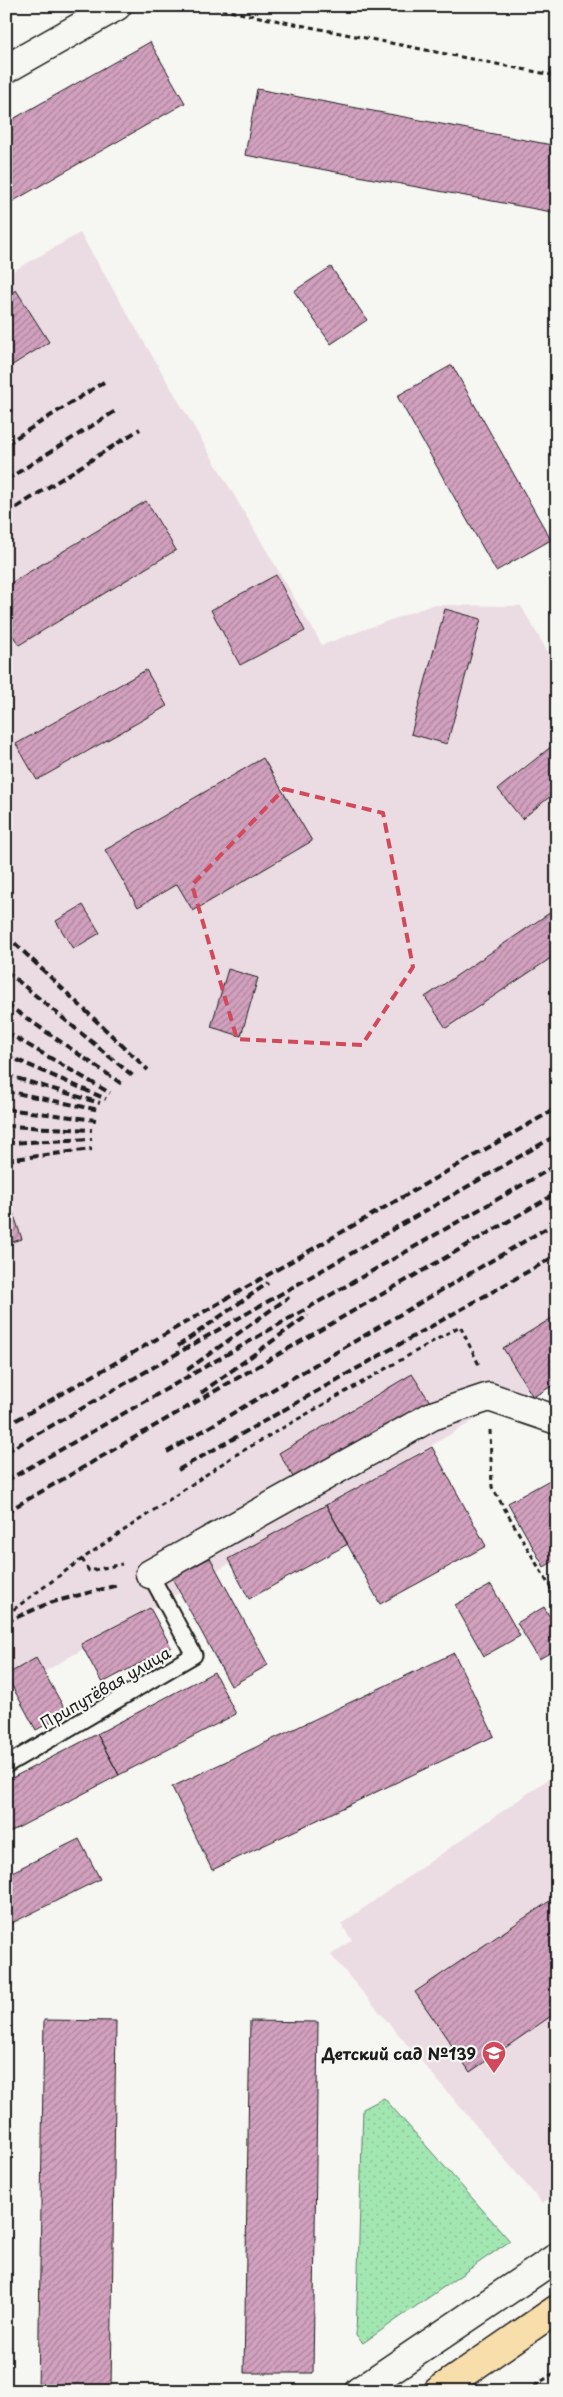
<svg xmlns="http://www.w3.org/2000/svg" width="563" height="2397" font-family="'Playpen Sans',sans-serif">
<defs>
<pattern id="grass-dots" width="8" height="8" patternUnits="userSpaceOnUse" patternTransform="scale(1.25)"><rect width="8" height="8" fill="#a2e7b2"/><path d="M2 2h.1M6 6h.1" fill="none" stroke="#8bc698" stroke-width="1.8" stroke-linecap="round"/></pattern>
<pattern id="building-hatch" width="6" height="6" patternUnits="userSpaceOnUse" patternTransform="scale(1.25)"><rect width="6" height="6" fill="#d2a1bf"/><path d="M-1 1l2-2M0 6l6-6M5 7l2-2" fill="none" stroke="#aa829a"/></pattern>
</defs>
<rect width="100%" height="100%" fill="#f6f6f2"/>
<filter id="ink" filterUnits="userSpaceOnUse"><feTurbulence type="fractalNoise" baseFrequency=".02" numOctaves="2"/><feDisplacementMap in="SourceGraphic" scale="10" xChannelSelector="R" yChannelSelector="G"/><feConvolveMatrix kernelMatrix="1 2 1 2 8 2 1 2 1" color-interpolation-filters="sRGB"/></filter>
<g filter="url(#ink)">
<!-- built -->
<path fill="#ebdce3" d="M 80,233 L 322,645 L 432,605 L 521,606 L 557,668 L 557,1372 L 6,1694 L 6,275 Z
M 557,1773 L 557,2193 L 542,2203 L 331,1955 L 352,1940 L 341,1924 Z"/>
<!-- grass -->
<path fill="url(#grass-dots)" stroke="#5f8267" d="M 384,2098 L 510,2241 L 363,2343 L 356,2336 L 363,2109 Z"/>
<!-- building -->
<path fill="url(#building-hatch)" stroke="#1c1c1c" d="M 150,42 L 185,103 L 8,204 L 6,123 Z
M 257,89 L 557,146 L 557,213 L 245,155 Z
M 331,267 L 367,320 L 331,344 L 294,291 Z
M 16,290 L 49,342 L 6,369 L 6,296 Z
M 452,365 L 551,540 L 496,571 L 397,396 Z
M 146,501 L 176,550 L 19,645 L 6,625 L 6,586 Z
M 276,575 L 305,631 L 240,665 L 211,610 Z
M 445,609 L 481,619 L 447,744 L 411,734 Z
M 146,670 L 167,706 L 37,780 L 16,744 Z
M 557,742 L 557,791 L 522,819 L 498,789 Z
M 263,758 L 312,841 L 193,911 L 177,884 L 138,907 L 105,850 Z
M 83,905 L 100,933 L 73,949 L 56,921 Z
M 557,908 L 557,954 L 446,1028 L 425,997 Z
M 228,969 L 258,978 L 241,1036 L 211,1027 Z
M 6,1192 L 22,1239 L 6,1244 Z
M 557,1315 L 557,1383 L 533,1397 L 503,1348 Z
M 412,1374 L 430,1402 L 296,1482 L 279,1453 Z
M 432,1447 L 486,1546 L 380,1604 L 326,1505 Z
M 557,1476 L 557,1559 L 544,1567 L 508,1503 Z
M 326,1505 L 348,1544 L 249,1599 L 228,1559 Z
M 210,1558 L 268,1665 L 231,1686 L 172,1578 Z
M 491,1585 L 520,1636 L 484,1656 L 455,1605 Z
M 544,1607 L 557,1629 L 557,1649 L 539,1659 L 517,1623 Z
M 150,1608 L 171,1647 L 102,1683 L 81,1644 Z
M 454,1653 L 494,1736 L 212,1870 L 172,1787 Z
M 36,1658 L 67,1713 L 36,1730 L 6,1675 Z
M 214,1672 L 236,1714 L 119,1775 L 97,1734 Z
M 97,1734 L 119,1775 L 6,1834 L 6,1781 Z
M 79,1839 L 100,1879 L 6,1926 L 6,1875 Z
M 557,1896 L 557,2012 L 470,2072 L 415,1992 Z
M 44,2020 L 116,2021 L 111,2391 L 38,2391 Z
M 250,2021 L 318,2022 L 313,2373 L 244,2373 Z"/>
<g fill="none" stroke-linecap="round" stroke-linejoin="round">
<defs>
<path id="service" d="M 6,1765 L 194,1655 L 150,1574"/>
<path id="minor" d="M 6,69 L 117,6
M 150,1574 L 432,1416 L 489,1397 L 557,1420"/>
<path id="secondary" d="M 359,2391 L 557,2257"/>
<path id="primary" d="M 438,2391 L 557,2309"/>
</defs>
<!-- service casing -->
<use href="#service" stroke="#1c1c1c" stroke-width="19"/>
<!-- minor casing -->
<use href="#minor" stroke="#1c1c1c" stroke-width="31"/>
<!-- secondary casing -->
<use href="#secondary" stroke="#1c1c1c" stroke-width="31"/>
<!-- primary casing -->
<use href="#primary" stroke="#1c1c1c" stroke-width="31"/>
<!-- path -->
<path stroke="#1c1c1c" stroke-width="3" stroke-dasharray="5 4" stroke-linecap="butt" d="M 204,6 L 557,76
M 147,12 L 156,7 L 163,6
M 490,1430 L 492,1487 L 557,1599
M 82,1559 L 89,1571 L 122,1564
M 6,1615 L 82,1559 L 232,1457 L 460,1326 L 480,1367
M 527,2391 L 557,2371"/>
<!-- service -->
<use href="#service" stroke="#f6f6f2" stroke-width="15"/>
<!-- minor -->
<use href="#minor" stroke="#f6f6f2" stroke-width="28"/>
<!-- secondary -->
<use href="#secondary" stroke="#f6f6f2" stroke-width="28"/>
<!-- primary -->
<use href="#primary" stroke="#f8deab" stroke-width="28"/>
<!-- rail -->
<path stroke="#1c1c1c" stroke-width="4" stroke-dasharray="8 4" stroke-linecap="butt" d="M 6,444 L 104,382
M 6,480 L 117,410
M 6,514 L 140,429
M 6,935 L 148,1070
M 6,971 L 133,1076
M 6,1004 L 122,1084
M 6,1032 L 110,1093
M 6,1055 L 106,1099
M 6,1075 L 100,1103
M 6,1091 L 99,1110
M 6,1109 L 96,1120
M 6,1126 L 92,1130
M 6,1143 L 92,1139
M 6,1160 L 92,1149
M 178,1346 L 268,1283
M 187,1370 L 289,1297
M 201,1393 L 308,1315
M 6,1426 L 557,1108
M 6,1452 L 557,1135
M 167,1452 L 557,1222
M 178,1470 L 557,1255
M 6,1481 L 557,1165
M 6,1512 L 557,1193
M 6,1622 L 49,1603 L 118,1585"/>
</g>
</g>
<!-- marked area -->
<path fill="none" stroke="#d1495b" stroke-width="4" stroke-dasharray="10 6" stroke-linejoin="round" d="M 284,789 L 383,813 L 413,967 L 362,1045 L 237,1039 L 192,885 Z"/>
<!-- icons -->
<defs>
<symbol id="school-pin" viewBox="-11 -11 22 30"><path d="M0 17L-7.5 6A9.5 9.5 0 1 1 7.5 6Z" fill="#d1495b" stroke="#f6f6f2"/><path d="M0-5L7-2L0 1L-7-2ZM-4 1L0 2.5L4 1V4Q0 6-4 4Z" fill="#fff"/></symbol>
</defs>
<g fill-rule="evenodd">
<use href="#school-pin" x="480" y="2039" width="28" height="38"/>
</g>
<g text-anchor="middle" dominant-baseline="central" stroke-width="4.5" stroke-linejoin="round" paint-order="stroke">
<!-- street labels -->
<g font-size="16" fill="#1c1c1c" stroke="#f6f6f2">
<text transform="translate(105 1687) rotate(-30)">Припутёвая улица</text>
</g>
<!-- poi labels -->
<g font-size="16" font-weight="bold" fill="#1c1c1c" stroke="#f6f6f2" text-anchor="end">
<text x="476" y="2053">Детский сад №139</text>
</g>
</g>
<!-- margin -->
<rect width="563" height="2397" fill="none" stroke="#f6f6f2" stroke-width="25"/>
<rect x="12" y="12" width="538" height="2372" fill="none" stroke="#1c1c1c" stroke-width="2" filter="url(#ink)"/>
</svg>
